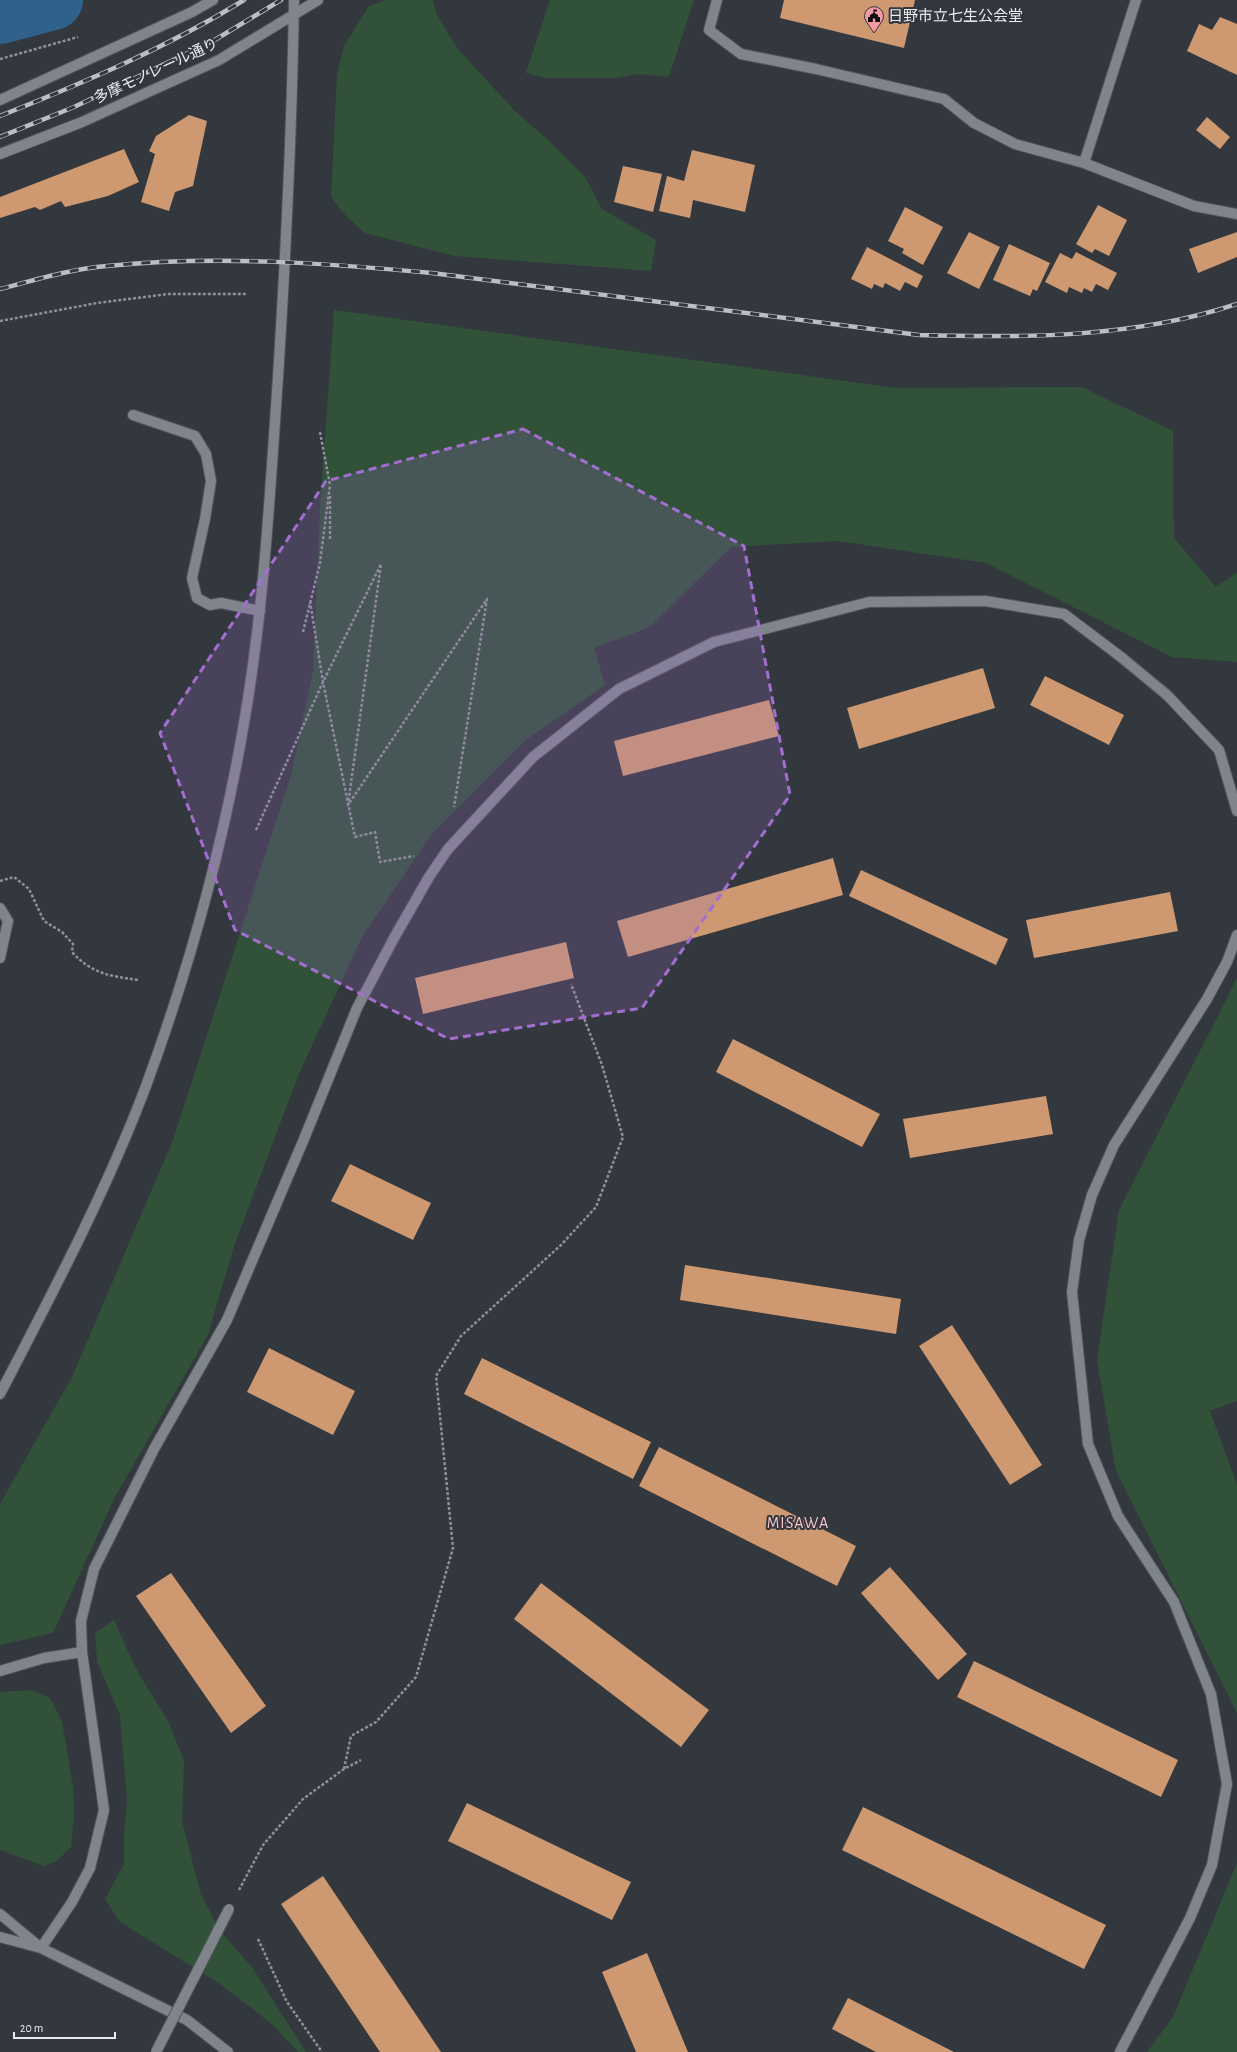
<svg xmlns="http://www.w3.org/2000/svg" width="1237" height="2052" font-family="'Alegreya Sans','Noto Sans JP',sans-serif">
<rect width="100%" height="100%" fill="#33383e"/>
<!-- green -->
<path fill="#315139" d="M 386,0 L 433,0 L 437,15 L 457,48 L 515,111 L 545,137 L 585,177 L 602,209 L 656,240 L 651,271 L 454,256 L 365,233 L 346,216 L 331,197 L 337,75 L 344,46 L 369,6 Z
M 550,0 L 694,0 L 669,77 L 637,74 L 616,78 L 546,78 L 526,73 Z
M 334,310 L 896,388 L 1082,387 L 1173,431 L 1174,538 L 1216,587 L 1237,573 L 1237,662 L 1172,657 L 986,563 L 838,541 L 731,547 L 650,627 L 594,648 L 605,685 L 526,740 L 431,835 L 362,937 L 298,1076 L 234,1246 L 208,1335 L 115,1497 L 53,1633 L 0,1645 L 0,1504 L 72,1377 L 173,1140 L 291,775 L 313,672 L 320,509 Z
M 1237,978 L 1237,1401 L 1210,1411 L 1237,1485 L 1237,1713 L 1116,1471 L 1097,1360 L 1119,1210 Z
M 114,1620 L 135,1667 L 169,1723 L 184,1761 L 182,1821 L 201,1895 L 221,1932 L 252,1967 L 306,2052 L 298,2052 L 273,2025 L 220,1984 L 120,1922 L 105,1899 L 124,1864 L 124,1832 L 127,1802 L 120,1715 L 97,1662 L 95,1633 Z
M 33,1690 L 50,1698 L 62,1721 L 73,1787 L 74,1816 L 71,1847 L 57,1861 L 44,1866 L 0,1850 L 0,1692 Z
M 1237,1863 L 1237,2052 L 1147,2052 L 1173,2017 Z"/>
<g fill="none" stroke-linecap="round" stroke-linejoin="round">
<!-- river -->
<path stroke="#2f618a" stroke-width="60" d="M 0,14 L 53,0"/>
</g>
<!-- building -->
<path fill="#ce9870" d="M 784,0 L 915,0 L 904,48 L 780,18 Z
M 1220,17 L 1237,24 L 1237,75 L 1187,51 L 1199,24 L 1212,30 Z
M 189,115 L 207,121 L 193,186 L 175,192 L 169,211 L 141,202 L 155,154 L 149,151 L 156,136 Z
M 1207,117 L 1230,137 L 1220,149 L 1196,130 Z
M 124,149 L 139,182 L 108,196 L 65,207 L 61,201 L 40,210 L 35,207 L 0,218 L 0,197 Z
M 692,150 L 755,165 L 745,212 L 693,200 L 690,218 L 659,211 L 667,176 L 684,181 Z
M 623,166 L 662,174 L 653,212 L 614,202 Z
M 1098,205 L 1127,220 L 1109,256 L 1095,249 L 1092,253 L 1076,244 Z
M 905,207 L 943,227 L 923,265 L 902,253 L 904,249 L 888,241 Z
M 969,232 L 1000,247 L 979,289 L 947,273 Z
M 1237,232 L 1237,257 L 1198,273 L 1189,249 Z
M 1009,244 L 1050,263 L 1037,291 L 1033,289 L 1030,296 L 993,280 Z
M 867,247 L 923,276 L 917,288 L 905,282 L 900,291 L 885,283 L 883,288 L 874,284 L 872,289 L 851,279 Z
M 1076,252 L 1117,273 L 1108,290 L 1096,284 L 1092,292 L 1084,288 L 1082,293 L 1069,287 L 1067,293 L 1045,282 L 1060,253 L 1072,259 Z
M 983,668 L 995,708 L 859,749 L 847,708 Z
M 1045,676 L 1124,715 L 1109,745 L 1030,705 Z
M 769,700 L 779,736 L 623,776 L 614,741 Z
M 833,858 L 843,895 L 628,957 L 617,921 Z
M 861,870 L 1008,939 L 996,965 L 849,896 Z
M 1170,892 L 1178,931 L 1034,958 L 1026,920 Z
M 566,942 L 574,978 L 423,1014 L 415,978 Z
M 733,1039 L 880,1114 L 862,1147 L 716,1072 Z
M 1046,1096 L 1053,1134 L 910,1158 L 903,1119 Z
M 350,1164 L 431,1203 L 413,1240 L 331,1201 Z
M 685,1265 L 901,1299 L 896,1334 L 680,1300 Z
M 952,1325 L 1042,1465 L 1010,1485 L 919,1346 Z
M 269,1348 L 355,1391 L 333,1435 L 247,1392 Z
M 482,1358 L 651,1442 L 633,1479 L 464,1394 Z
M 659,1447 L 856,1546 L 837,1586 L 639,1486 Z
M 890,1567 L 967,1654 L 938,1680 L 861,1593 Z
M 171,1573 L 266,1706 L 231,1733 L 136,1596 Z
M 541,1583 L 709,1710 L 681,1747 L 514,1619 Z
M 974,1661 L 1178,1760 L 1161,1797 L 957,1697 Z
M 467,1803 L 631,1882 L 612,1920 L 448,1841 Z
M 863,1807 L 1106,1925 L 1084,1969 L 842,1850 Z
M 323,1876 L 441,2052 L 380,2052 L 281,1904 Z
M 647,1953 L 688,2052 L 636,2052 L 602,1972 Z
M 848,1998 L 954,2052 L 876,2052 L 832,2029 Z"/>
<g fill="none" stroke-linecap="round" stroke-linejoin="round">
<defs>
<path id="lane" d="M 133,415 L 195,436 L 206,454 L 211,481 L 205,519 L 192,578 L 197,598 L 210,605 L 221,603 L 260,611"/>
<path id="street" d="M 717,0 L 709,30 L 741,54 L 816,69 L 944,99 L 974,123 L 1015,144 L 1084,163 L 1194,206 L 1237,214
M 1084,163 L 1136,0
M 0,908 L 8,921 L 0,958
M 82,1652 L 81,1621 L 94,1569 L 154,1449 L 227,1320 L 304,1139 L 357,1008 L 394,938 L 429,877 L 448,849 L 533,757 L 619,689 L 714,642 L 869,602 L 985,601 L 1064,614 L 1121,657 L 1167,695 L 1219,750 L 1237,811
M 1120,2052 L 1190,1918 L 1212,1865 L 1227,1784 L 1211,1694 L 1174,1602 L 1118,1516 L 1088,1444 L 1072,1292 L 1079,1240 L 1092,1195 L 1114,1145 L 1207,999 L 1227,962 L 1237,935"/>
<path id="secondary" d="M 0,100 L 192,12 L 213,0
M 0,154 L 82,122 L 219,60 L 318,0
M 0,1394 C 52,1294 106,1192 146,1086 C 189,969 223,846 244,723 C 264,608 270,493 278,377 C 286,251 292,126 294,0
M 0,1671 L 44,1658 L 82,1652 L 104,1810 L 90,1868 L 72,1902 L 41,1948 L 187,2020 L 228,2052
M 0,1914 L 41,1948 L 0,1937"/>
</defs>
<!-- lane casing -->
<use href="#lane" stroke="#51545a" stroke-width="12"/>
<!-- street casing -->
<use href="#street" stroke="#51545a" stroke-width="12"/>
<!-- secondary casing -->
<use href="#secondary" stroke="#51545a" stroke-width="12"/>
<!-- path -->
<path stroke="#8e9197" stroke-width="2.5" stroke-dasharray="3 2" stroke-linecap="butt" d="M 0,59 L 78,37
M 0,321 L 97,303 L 168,294 L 247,294
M 320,432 L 330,485
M 330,496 L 330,540
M 310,601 L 323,682 L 355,837 L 375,832 L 380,862 L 414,856
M 303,632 L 320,563 L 330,485
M 256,830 L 323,682 L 381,564 L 348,805 L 487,599 L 454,807
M 0,881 L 14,877 L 29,889 L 44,921 L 62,932 L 73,944 L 72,952 C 92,974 110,976 138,980
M 344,1769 L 351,1736 L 376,1722 L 416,1677 L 453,1548 L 436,1376 L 461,1336 L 561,1245 L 596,1207 L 623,1137 L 602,1065 L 571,984
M 239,1890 L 263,1845 L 303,1799 L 344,1769 L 361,1760
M 258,1939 L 287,2002 L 322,2052"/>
<!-- lane -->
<use href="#lane" stroke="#80858c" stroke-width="10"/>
<!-- street -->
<use href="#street" stroke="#80858c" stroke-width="10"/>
<!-- secondary -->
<use href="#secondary" stroke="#80858c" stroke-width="10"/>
<defs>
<path id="rail" d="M 0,116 C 83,83 168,47 244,0
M 0,137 L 74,107 L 213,41 L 281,0
M 0,289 C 35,280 71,269 107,266 C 215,255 324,263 432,273 L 919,335 C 1026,338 1135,338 1237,304"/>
</defs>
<!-- rail casing -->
<use href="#rail" stroke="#bbbec3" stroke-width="4.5"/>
<!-- rail -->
<use href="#rail" stroke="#33383e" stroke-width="3" stroke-dasharray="9" stroke-linecap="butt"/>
<defs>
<path id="street-bridge" d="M 156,2052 L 229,1909"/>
</defs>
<!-- street-bridge casing -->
<use href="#street-bridge" stroke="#51545a" stroke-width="12" stroke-linecap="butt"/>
<!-- street-bridge -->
<use href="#street-bridge" stroke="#80858c" stroke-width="10"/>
</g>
<!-- marked area -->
<path fill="#a26fd0" fill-opacity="0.2" stroke="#a26fd0" stroke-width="3" stroke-dasharray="8 5" stroke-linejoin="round" d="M 523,429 L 744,546 L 790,795 L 642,1008 L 449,1039 L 235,930 L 160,733 L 326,481 Z"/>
<!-- icons -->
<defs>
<symbol id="civic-pin" viewBox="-11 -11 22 30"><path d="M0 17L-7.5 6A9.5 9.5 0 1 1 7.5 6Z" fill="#f49aa5" stroke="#33383e"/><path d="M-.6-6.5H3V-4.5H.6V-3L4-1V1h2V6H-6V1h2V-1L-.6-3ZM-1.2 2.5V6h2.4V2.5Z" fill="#111"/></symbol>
</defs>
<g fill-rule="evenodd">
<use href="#civic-pin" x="863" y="5" width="22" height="30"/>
</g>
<g text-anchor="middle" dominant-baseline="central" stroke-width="4" stroke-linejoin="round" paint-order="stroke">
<!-- poi labels -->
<g font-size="15" fill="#e9ebf0" stroke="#33383e" text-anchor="start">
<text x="888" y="16">日野市立七生公会堂</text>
</g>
<!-- street labels -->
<g font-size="15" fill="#e9ebf0" stroke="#33383e">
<text transform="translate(156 71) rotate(-25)">多摩モノレール通り</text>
</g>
<!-- neighbourhood labels -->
<g font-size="16" letter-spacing="1" fill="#fac6cb" stroke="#33383e">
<text x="798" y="1523">MISAWA</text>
</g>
</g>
<!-- scale -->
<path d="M14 2032v6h101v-6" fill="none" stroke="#e9ebf0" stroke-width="2"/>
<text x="20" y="2032" font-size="12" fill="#e9ebf0" stroke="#33383e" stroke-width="3" paint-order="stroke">20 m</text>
</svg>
